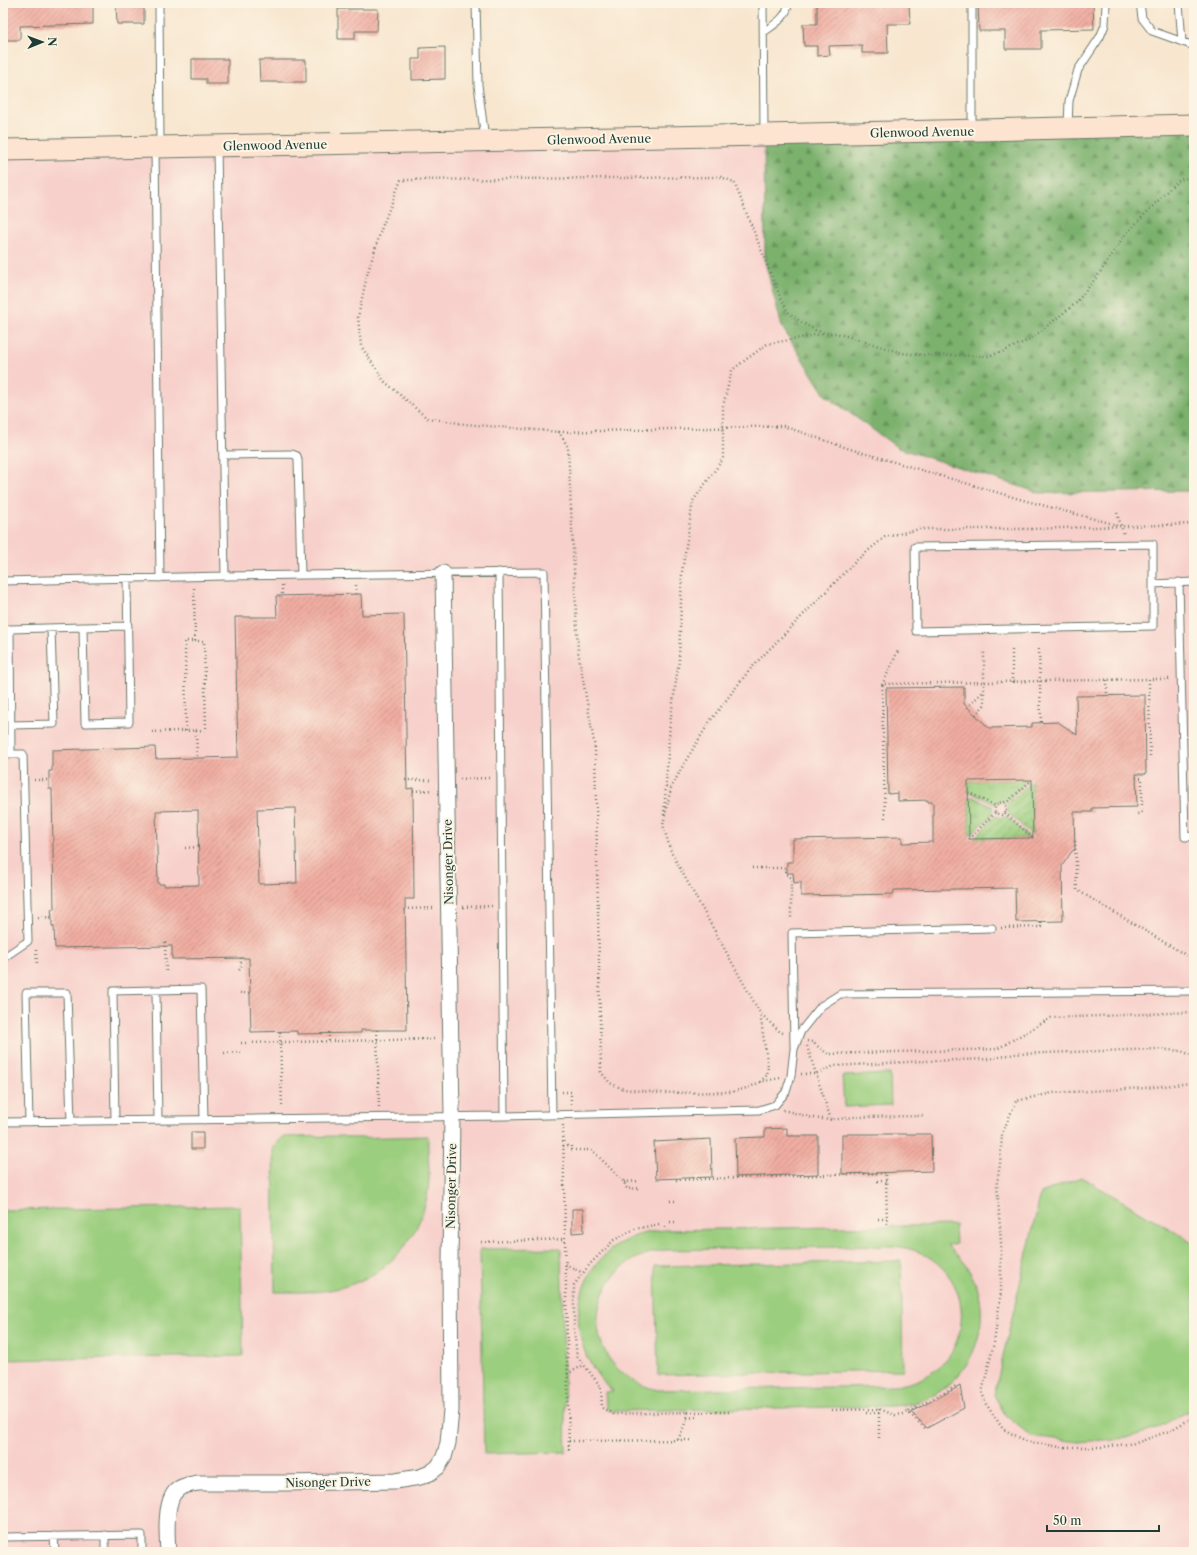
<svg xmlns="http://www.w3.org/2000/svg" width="1197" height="1555" font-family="'Libre Caslon Text',serif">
<defs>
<pattern id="grass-tufts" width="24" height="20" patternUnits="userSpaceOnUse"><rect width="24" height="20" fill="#9bce7e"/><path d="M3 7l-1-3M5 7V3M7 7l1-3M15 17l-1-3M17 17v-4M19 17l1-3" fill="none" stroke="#7ea868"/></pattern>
<pattern id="forest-firs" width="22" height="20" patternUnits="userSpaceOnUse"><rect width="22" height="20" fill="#7cb16d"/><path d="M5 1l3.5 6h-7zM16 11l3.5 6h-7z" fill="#65915a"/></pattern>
<pattern id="garden-furrows" width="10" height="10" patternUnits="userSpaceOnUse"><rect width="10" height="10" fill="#9bce7e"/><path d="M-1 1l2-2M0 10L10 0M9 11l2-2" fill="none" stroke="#7ea868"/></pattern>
<pattern id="building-hatch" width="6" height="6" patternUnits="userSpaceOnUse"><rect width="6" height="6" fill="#f1ada2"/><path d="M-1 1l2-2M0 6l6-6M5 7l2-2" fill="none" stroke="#c38e85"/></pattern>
</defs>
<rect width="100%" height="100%" fill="#fcf5e5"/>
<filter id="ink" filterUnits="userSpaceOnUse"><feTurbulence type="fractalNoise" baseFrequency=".025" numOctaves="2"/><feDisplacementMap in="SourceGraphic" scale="8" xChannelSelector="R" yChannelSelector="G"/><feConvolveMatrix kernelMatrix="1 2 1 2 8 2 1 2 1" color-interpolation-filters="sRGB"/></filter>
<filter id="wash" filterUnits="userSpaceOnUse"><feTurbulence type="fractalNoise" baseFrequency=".012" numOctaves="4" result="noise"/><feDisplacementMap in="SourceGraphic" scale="16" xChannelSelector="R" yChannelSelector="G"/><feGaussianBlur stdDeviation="0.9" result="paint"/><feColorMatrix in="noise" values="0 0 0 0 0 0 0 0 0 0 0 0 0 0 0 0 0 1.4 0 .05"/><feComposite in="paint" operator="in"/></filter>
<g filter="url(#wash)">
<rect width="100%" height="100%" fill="#f8e6cf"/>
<!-- built -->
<path fill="#f7d0cb" d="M 764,135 L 1040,493 L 1194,491 L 1194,1552 L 3,1552 L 3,150 Z"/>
<!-- grass -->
<path fill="url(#grass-tufts)" stroke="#5d8659" d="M 1028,780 L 1006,802 L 999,801 L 994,804 L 968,791 L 968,781 Z
M 969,797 L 973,797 L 993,807 L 993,814 L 969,836 Z"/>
<!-- forest -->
<path fill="url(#forest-firs)" stroke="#4e7750" d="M 1194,125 L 1194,491 L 1040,493 L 898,448 L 825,395 L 782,327 L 765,262 L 764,135 Z"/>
<!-- garden -->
<path fill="url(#garden-furrows)" stroke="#5d8659" d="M 1032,781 L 1033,836 L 1008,813 L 1007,804 Z
M 995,816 L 1002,818 L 1006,816 L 1030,838 L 974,839 Z"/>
<!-- pitch -->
<path fill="#9bce7e" stroke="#5d8659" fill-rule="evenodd" d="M 890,1074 L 891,1105 L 844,1107 L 842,1076 Z
M 342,1136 L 351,1138 L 428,1136 C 427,1155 431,1173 428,1191 C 420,1243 382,1281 330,1290 C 312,1293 293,1292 275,1292 L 273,1147 L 283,1137 Z
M 1081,1177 L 1194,1243 L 1194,1408 L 1155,1429 L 1127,1438 L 1079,1442 L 1031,1436 L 1006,1416 L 994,1395 L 1041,1193 Z
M 240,1206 L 243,1356 L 3,1360 L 3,1210 Z
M 955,1225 L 956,1244 L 947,1245 C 960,1257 971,1270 977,1287 C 992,1333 966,1386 920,1401 C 911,1404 902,1405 893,1406 L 612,1411 L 606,1408 L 605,1392 L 613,1391 C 559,1345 569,1259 638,1235 C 647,1232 656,1231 665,1230 ZM 891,1246 C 983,1251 986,1377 893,1386 L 658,1390 C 573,1371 580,1259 666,1250 Z
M 561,1248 L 566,1452 L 484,1454 L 480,1249 Z
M 901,1261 L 903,1370 L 658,1375 L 655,1266 Z"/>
<g id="blocks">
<!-- building -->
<path fill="url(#building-hatch)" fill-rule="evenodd" d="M 3,3 L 93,3 L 93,24 L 20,26 L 20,40 L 3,40 Z
M 116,3 L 144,3 L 144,24 L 117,24 Z
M 817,3 L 909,3 L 910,24 L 887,24 L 888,53 L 862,53 L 862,45 L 829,46 L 830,55 L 817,56 L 817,46 L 804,46 L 803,24 L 817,24 Z
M 978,3 L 1093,3 L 1094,29 L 1041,30 L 1041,49 L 1005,49 L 1005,31 L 979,31 Z
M 338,9 L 378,9 L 377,31 L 355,31 L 355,39 L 338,39 Z
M 445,47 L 445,79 L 412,80 L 412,59 L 420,59 L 420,48 Z
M 192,59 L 228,59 L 228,84 L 206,84 L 206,79 L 192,79 Z
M 259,60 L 306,60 L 306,82 L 260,82 Z
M 361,594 L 362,615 L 404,614 L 407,789 L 413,788 L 414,899 L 405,899 L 407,1030 L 361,1030 L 361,1033 L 297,1034 L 297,1031 L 251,1032 L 249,958 L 172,959 L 172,946 L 55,948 L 54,926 L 52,927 L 52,917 L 51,909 L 54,909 L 52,789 L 49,789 L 49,771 L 52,771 L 52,750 L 155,747 L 156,759 L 238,757 L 235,617 L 277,617 L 276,596 ZM 295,808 L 297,883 L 259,884 L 257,809 ZM 198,810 L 199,885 L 164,886 L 164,884 L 158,884 L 156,811 Z
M 964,687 L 964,704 L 989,728 L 1032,727 L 1032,723 L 1058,722 L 1077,735 L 1076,696 L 1145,695 L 1146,774 L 1136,774 L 1137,807 L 1092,808 L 1092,812 L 1074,812 L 1075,850 L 1072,851 L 1062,866 L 1063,921 L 1016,922 L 1015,888 L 894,890 L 893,894 L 801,896 L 801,882 L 794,883 L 793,873 L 787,873 L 787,862 L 793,862 L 793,839 L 902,837 L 902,843 L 933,842 L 933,802 L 928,802 L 928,800 L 898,801 L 898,793 L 888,794 L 886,688 ZM 1032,780 L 1033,838 L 969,839 L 968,781 Z
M 787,1128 L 787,1136 L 818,1136 L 818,1174 L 736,1177 L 735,1138 L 765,1137 L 765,1129 Z
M 191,1132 L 203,1132 L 203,1149 L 191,1149 Z
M 842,1134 L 931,1134 L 932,1171 L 842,1174 Z
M 711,1139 L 712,1177 L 656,1179 L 654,1142 Z
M 572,1209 L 583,1209 L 584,1232 L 572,1233 Z
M 960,1386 L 964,1408 L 927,1428 L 911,1412 Z"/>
</g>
</g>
<g filter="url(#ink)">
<use href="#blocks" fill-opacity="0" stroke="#6b786a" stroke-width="1"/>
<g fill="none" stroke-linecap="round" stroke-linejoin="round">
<defs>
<path id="lane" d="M 159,3 L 160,145
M 476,3 L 478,85 L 485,139
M 763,3 L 764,133
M 1140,3 L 1142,18 L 1152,31 L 1194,46
M 1179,3 L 1182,42
M 764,32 C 775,24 788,17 788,3
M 1068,126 L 1069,101 L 1078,70 L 1100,37 L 1105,25 L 1106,3
M 972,129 L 972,3
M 155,148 L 160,578
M 217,148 L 225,576
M 223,455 L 292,454 L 297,456 L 298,460 L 301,575
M 1153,544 L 1153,626 L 916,631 L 915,547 Z
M 499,572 L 504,1116
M 127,579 L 129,722 L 85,723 L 83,627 L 128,626
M 3,581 L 225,576 L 544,572 L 552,1115
M 1179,582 L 1185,837 L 1194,836
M 1153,584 L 1194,582
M 11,725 L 54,724 L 51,628
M 3,754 L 11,754 L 10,629 L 83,627
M 3,958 L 28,941 L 23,754 L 11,754
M 156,990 L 158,1120
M 794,1046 L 792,933 L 992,928
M 115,1121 L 113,991 L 201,989 L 204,1120
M 3,1122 L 504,1116 L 759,1110 L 775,1105 L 786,1092 L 791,1076 L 794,1049 L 801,1031 L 821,1006 L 840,994 L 1194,991
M 29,1122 L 26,993 L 67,993 L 71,1122
M 105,1535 L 105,1552
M 54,1536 L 55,1552
M 3,1537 L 142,1535 L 142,1552"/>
<path id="street" d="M 168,1552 C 167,1536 164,1501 177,1490 C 182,1485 192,1484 198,1483 L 286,1483 L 395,1481 L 420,1477 L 430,1473 L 438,1467 L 444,1457 L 448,1443 L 451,1410 L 450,1263 L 452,1116 L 443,573"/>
<path id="secondary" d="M 3,150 L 764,135 L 1194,125"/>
</defs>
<!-- lane casing -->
<use href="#lane" stroke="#6b786a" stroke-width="9"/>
<!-- street casing -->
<use href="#street" stroke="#6b786a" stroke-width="17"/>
<!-- secondary casing -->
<use href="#secondary" stroke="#6b786a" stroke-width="23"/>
<!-- path -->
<path stroke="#6b786a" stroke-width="2.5" stroke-dasharray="1 3" stroke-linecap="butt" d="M 559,432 L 783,426 L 850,449 L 1023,500 L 1117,525
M 1117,513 L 1124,535
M 282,585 L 282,596
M 356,585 L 356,594
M 1039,649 L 1041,722
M 1012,683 L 1012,649
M 882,685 L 898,651
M 1107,693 L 1107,680
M 967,707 L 984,691
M 976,715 L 984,705 L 984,650
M 186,731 L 185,641 L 195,641 L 194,587
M 196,731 L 197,758
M 152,732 L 206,730 L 204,641 L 195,641
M 1150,756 L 1149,679 L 1172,679
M 1136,778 L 1142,778 L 1142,811 L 1141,813 L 1137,814
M 460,779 L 491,778
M 34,780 L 49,780
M 405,780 L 432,780
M 413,791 L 433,790
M 968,794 L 972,794 L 995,806 L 998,803 L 1004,802 L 1007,808 L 1006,812 L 1002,815 L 995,813 L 995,806
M 1005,804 L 1032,780
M 1005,813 L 1033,838
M 664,815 L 670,723 L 679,660 L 682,572 L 693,501 L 723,459 L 723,406 L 732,370 L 767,344 L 822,334
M 885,818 L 882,691 L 883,684 L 1149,679
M 969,839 L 995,813
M 1075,841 L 1077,890 L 1194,960
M 185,848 L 198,847
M 752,868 L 785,868 L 786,874 L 791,878 L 791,919
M 463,907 L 492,906
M 404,909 L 435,908
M 38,918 L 52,917
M 1001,928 L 1041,927 L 1041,922
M 165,942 L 166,971
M 36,950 L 37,963
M 239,970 L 241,968 L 241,956
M 240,993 L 250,993
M 377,1030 L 379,1107
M 280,1032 L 282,1108
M 329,1032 L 329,1041
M 783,1033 L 780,1032 L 760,1013 L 671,852 L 663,825 L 671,788 L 685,762 L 710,721 L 751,668 L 858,559 L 885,537 L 920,529 L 1030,529 L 1194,524
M 807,1041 L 812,1042 L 828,1054 L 997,1049 L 1051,1018 L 1194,1012
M 241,1043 L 436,1039
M 807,1046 L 831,1120
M 224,1053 L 241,1052
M 801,1074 L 815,1074 L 834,1066 L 926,1061 L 989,1059 L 1015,1054 L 1157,1049 L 1181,1051 L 1194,1056
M 780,1078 L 760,1082 L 750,1087 L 732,1092 L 660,1093 L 623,1089 L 610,1083 L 601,1072 L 595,748 L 578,651 L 568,447 L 559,432 L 465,424 L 427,418 L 384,381 L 361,346 L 358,317 L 367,275 L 382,227 L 401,180 L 721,177 L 734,182 L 781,299 L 788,312 L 801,322 L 815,330 L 824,333 L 836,333 L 850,337 L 902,353 L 922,355 L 988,356 L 1002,352 L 1031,339 L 1076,303 L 1099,274 L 1124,236 L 1173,185 C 1182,178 1188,174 1194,187
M 760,1082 L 767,1075 L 768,1067 L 760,1014
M 1194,1082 L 1191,1083 L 1145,1088 L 1052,1093 L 1016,1101 L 1002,1134 L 1000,1164 L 997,1183 L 1001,1243 L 1001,1292 L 994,1343 L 982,1392 L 986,1404 L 1003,1429 L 1026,1441 L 1060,1447 L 1102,1447 L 1136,1443 L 1169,1431 L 1194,1417
M 562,1092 L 571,1092 L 571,1104
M 783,1110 L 813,1118 L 831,1120 L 854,1117 L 923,1116
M 563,1125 L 569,1452
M 563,1146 L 571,1146 L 571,1150 L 592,1150 L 624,1182 L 627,1189 L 640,1188
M 676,1180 L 886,1173 L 887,1226
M 877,1181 L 886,1181
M 624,1182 L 640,1181
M 670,1201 L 676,1201
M 878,1219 L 887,1219
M 670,1222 L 677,1222
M 659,1224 L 635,1229 L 614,1240 L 590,1264 L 574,1285 L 574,1329 L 577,1356 L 601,1387 L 602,1408 L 613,1414 L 688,1412 L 687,1419 L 678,1440
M 665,1227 L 665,1230
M 481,1242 L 565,1239
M 565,1264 L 583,1273
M 567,1374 L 584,1365
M 879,1409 L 879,1440
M 832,1410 L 879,1409 L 895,1415 L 904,1414 L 908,1412
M 688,1412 L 730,1412
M 866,1413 L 879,1413
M 687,1418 L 696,1417
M 925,1428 L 908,1412 L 956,1386
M 569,1441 L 693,1440"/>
<!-- lane -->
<use href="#lane" stroke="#fff" stroke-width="7"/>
<!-- street -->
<use href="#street" stroke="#fff" stroke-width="15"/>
<!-- secondary -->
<use href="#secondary" stroke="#fde4d0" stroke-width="21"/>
</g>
</g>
<g text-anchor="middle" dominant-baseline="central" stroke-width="4" stroke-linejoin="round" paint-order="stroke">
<!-- street labels -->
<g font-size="12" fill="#1f3d34" stroke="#fcf5e5">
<text transform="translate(922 132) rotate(-1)">Glenwood Avenue</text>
<text transform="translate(599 139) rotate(-1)">Glenwood Avenue</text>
<text transform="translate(275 145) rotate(-1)">Glenwood Avenue</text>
<text transform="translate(448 862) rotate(-91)">Nisonger Drive</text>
<text transform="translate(451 1186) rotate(-89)">Nisonger Drive</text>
<text transform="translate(328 1482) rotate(-1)">Nisonger Drive</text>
</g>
</g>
<!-- margin -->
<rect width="1197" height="1555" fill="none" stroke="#fcf5e5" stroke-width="16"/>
<!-- north arrow -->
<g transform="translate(42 42) rotate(89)" stroke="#fcf5e5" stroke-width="3" paint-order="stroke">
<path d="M0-3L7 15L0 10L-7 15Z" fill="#1f3d34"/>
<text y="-6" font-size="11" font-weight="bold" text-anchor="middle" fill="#1f3d34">N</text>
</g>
<!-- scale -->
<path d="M1047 1525v6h112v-6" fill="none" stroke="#1f3d34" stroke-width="2"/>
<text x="1053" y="1525" font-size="12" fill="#1f3d34" stroke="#fcf5e5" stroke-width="3" paint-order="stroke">50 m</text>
</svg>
